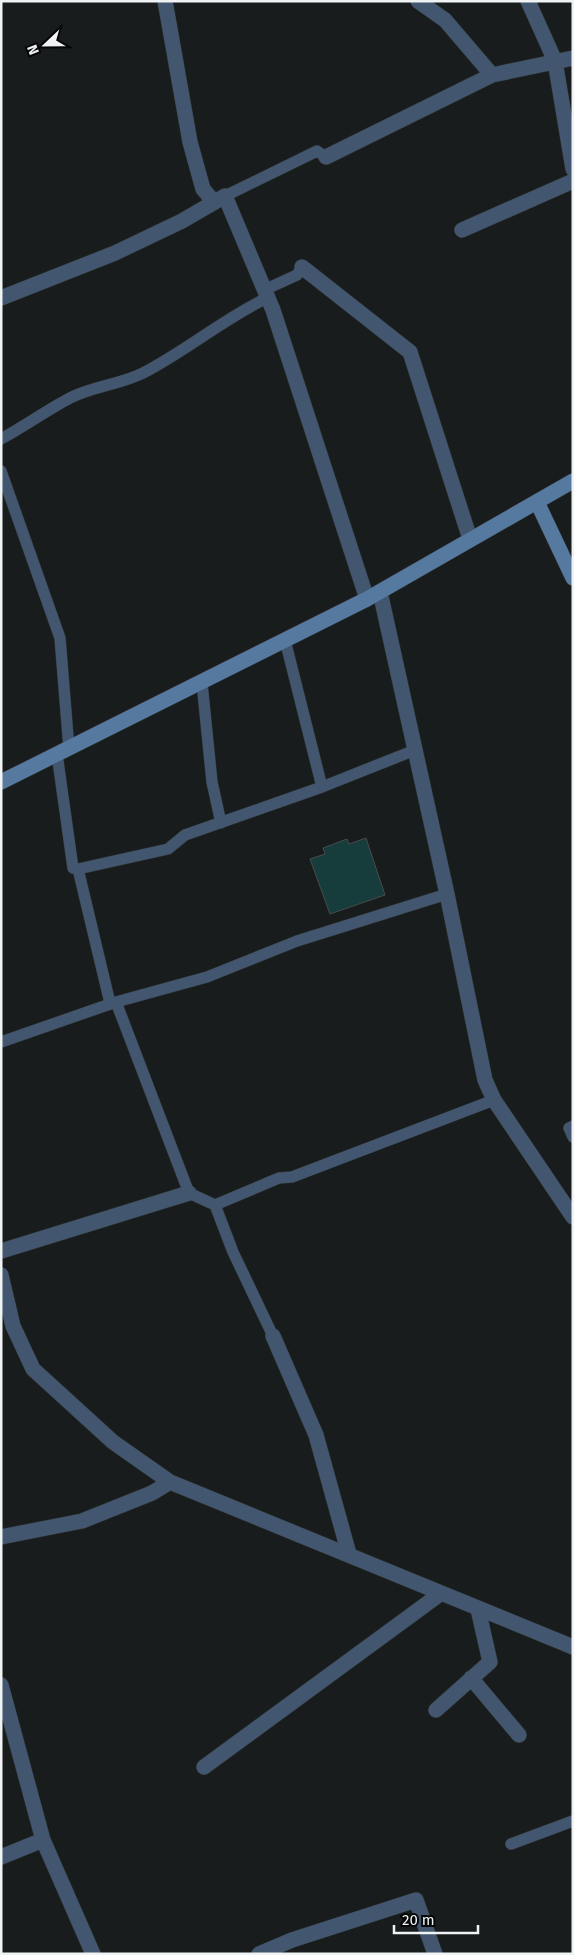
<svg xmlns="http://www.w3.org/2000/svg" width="574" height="1955" font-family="'Fira Sans',sans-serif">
<rect width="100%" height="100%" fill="#181c1d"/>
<!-- building -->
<path fill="#163c3b" stroke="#474c4b" d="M 366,838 L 385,895 L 330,914 L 310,859 L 325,854 L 323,848 L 347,839 L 349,844 Z"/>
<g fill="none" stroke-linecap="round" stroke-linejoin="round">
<defs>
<path id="lane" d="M 225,196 L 317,151 L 326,157
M 264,290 L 297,275 L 302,267
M 1,439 C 25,426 47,410 70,398 C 93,386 119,385 143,373 C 186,351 223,319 267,298
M 1,471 L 60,638 L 69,749
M 285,640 L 322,787
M 202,683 L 212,782 L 221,823
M 57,754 L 73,868 L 78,869 L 110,1003
M 78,869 L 168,849 L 185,835 L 322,787 L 415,750
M 116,1002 L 189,1193 L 215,1205 L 233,1252 L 273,1336
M 1,1042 L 116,1002 L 207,977 L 297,941 L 447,894
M 573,1126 L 569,1128 L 573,1137
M 215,1205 L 279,1178 L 292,1177 L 494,1100
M 511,1844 L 573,1821"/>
<path id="street" d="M 165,1 L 190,142 L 203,189 L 214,202
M 418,1 L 445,20 L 492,75
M 528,1 L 555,61 L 573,169
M 326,157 L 492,75 L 573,58
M 462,230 L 573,181
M 302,267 L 410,352 L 470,539
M 1,298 L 115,253 L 182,221 L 225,196 L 273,310 L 367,599
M 380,592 L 447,894 L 485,1080 L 494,1100 L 573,1217
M 1,1251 L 189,1193
M 1,1275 L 13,1326 L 33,1369 L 113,1442 L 170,1482 L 573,1647
M 273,1336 L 316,1435 L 349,1554
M 1,1537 L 82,1521 L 152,1493 L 170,1482
M 471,1678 L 519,1735
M 1,1685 L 43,1840 L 93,1954
M 436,1710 L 490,1662 L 478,1609
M 204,1767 L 440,1594
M 1,1857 L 43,1840
M 259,1954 L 292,1940 L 416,1900 L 435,1954"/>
<path id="secondary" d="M 537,502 L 573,578
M 1,782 L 367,599 L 573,481"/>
</defs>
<!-- lane casing -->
<use href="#lane" stroke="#323637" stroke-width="12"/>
<!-- street casing -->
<use href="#street" stroke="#323637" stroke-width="16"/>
<!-- secondary casing -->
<use href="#secondary" stroke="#323637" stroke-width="16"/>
<!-- lane -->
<use href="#lane" stroke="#42576f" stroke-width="11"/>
<!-- street -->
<use href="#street" stroke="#42576f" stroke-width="15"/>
<!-- secondary -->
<use href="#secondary" stroke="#5679a0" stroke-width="15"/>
</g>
<!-- border -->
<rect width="574" height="1955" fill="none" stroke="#f0f3f4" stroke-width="5"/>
<!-- north arrow -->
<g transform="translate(45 45) rotate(248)" stroke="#050607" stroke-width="4" paint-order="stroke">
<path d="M0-4L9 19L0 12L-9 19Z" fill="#f0f3f4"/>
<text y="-8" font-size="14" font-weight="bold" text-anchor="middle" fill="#f0f3f4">N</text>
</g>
<!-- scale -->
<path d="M394 1925v8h84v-8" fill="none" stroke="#f0f3f4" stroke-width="2.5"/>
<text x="402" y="1925" font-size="15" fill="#f0f3f4" stroke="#050607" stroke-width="4" paint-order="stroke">20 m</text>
</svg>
